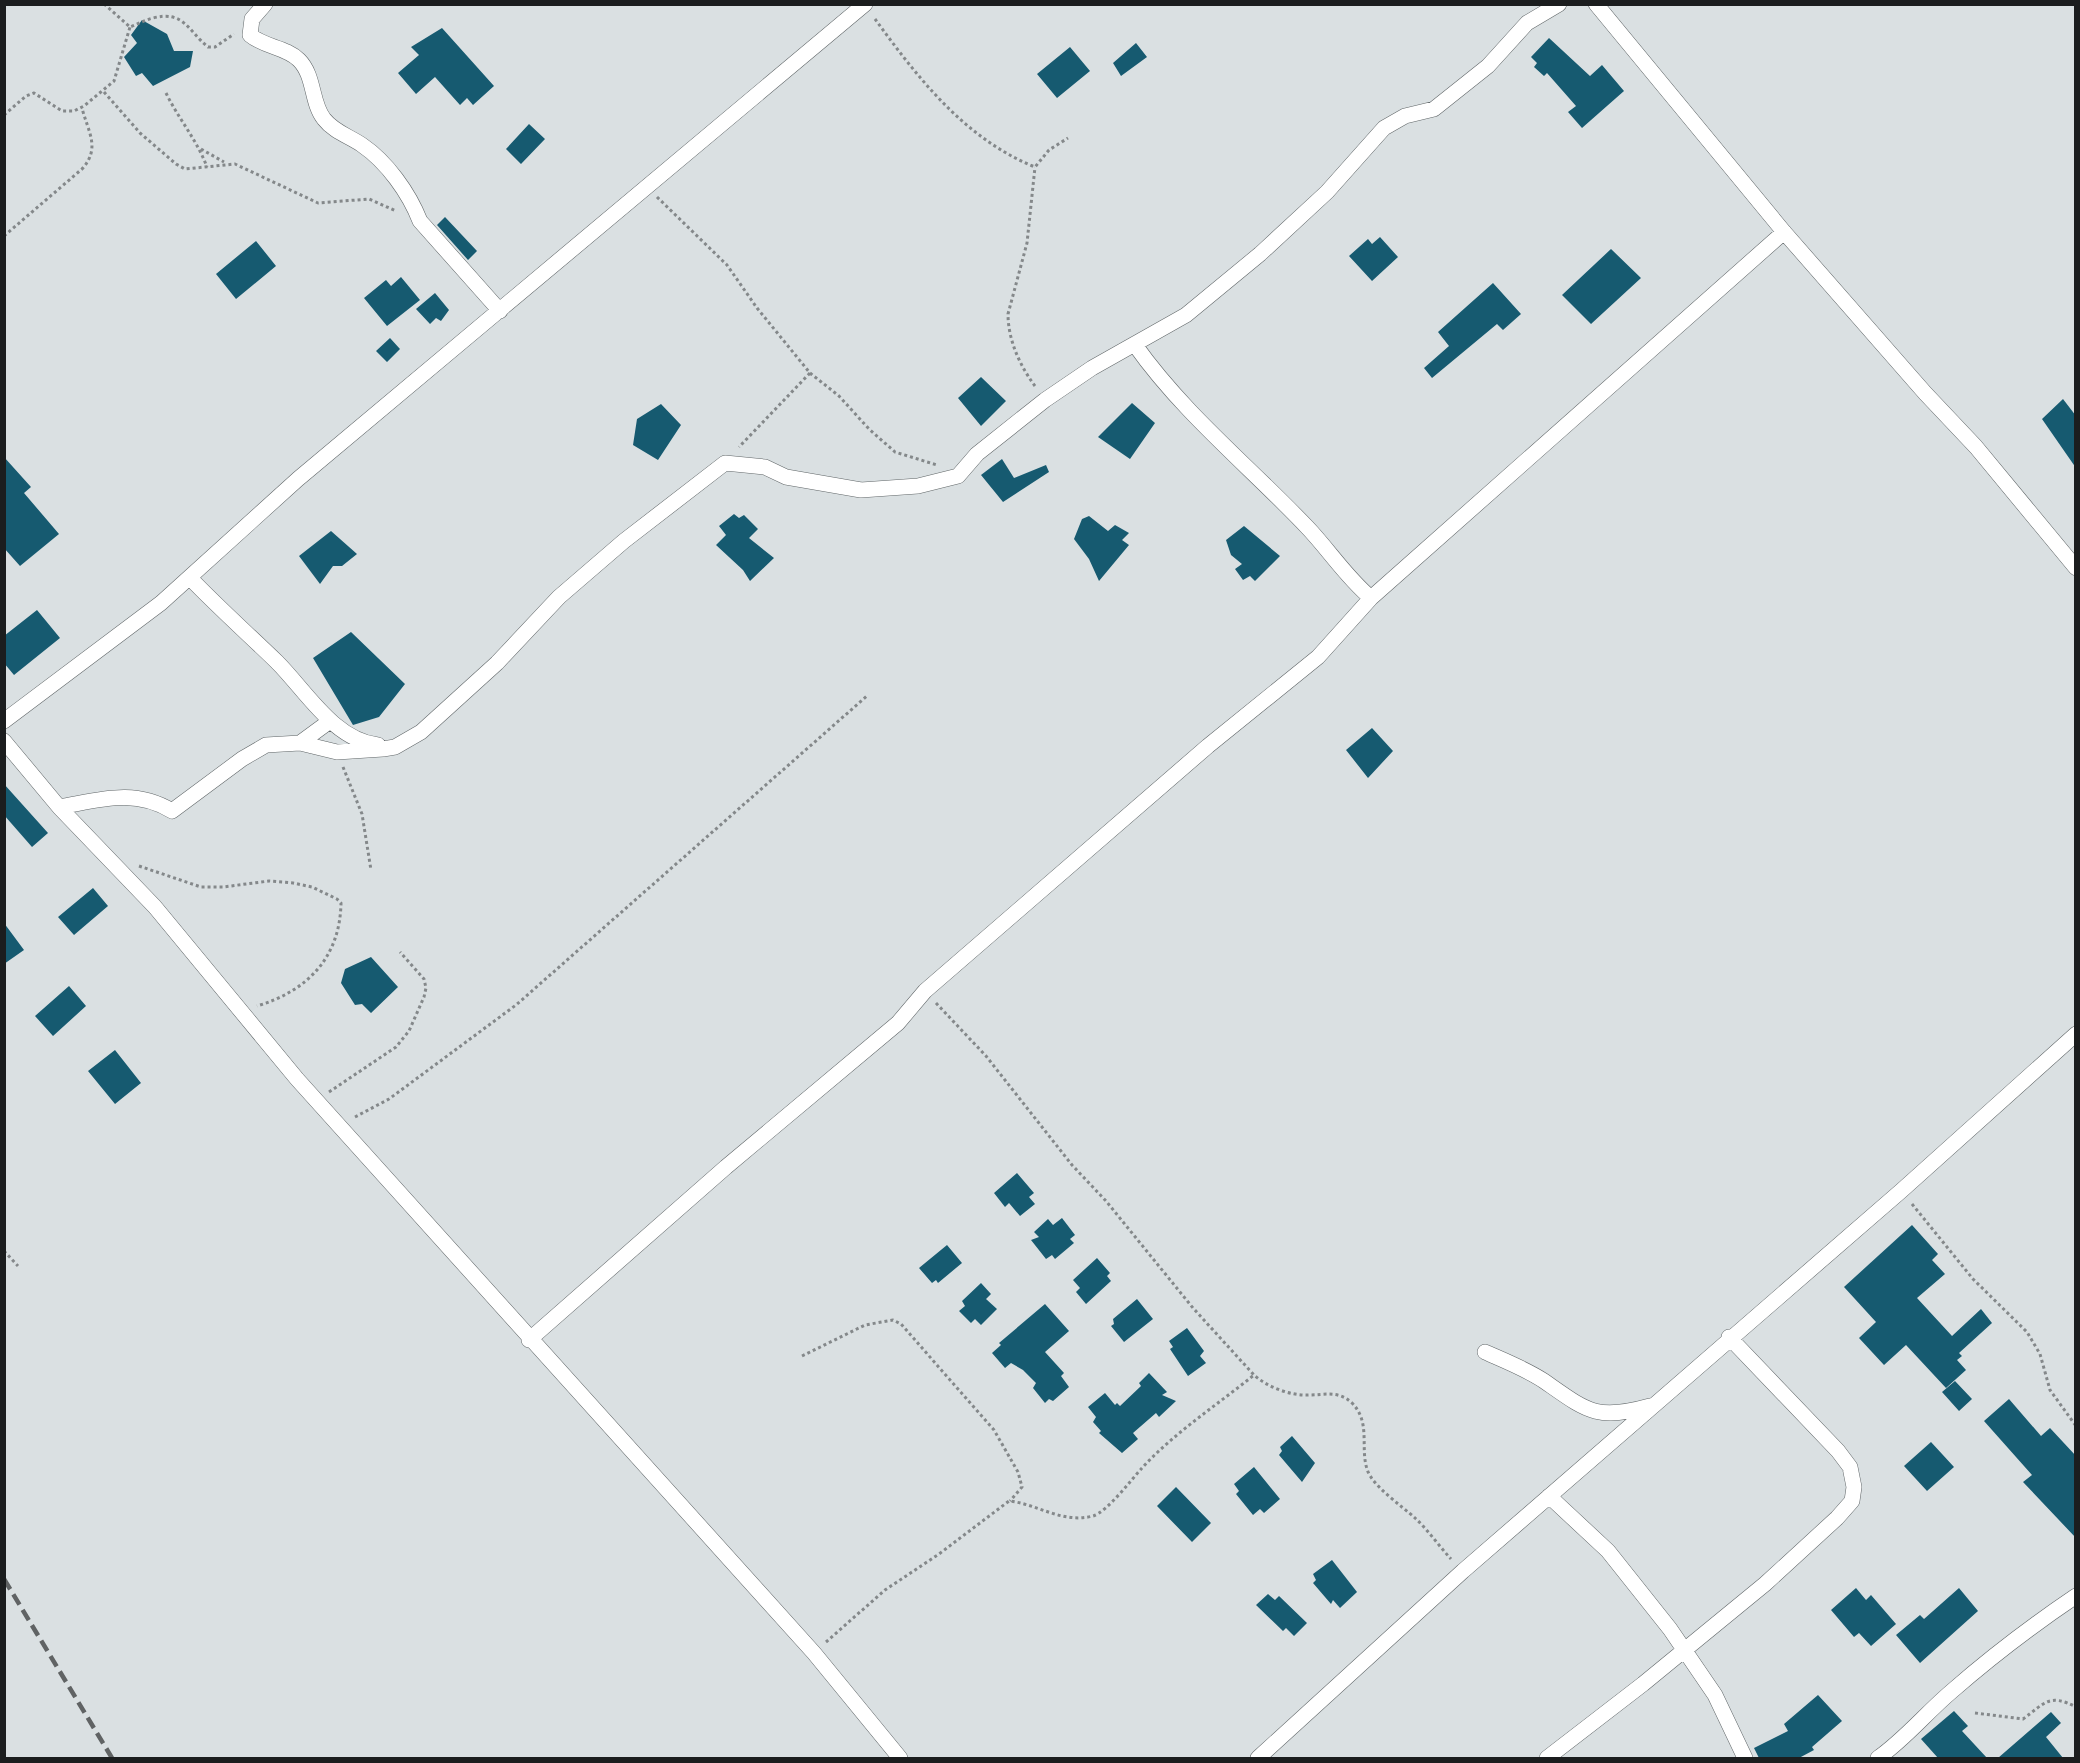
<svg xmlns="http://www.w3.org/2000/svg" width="2080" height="1763" font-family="'Fira Sans',sans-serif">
<rect width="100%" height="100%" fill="#dae0e2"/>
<!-- building -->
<path fill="#165a70" d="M 142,20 L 167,34 L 174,51 L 193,51 L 190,67 L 153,86 L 142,73 L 136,76 L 124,57 L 137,43 L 131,35 Z
M 442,28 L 494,86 L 473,105 L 467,98 L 460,105 L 435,77 L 416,94 L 398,73 L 419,55 L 411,47 Z
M 1549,38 L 1590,76 L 1602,65 L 1624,91 L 1582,128 L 1568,112 L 1576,106 L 1547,73 L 1544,76 L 1534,67 L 1537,63 L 1531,57 Z
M 1136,43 L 1147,57 L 1121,76 L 1113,63 Z
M 1070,47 L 1090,71 L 1057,98 L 1037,74 Z
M 529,124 L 545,139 L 521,164 L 506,149 Z
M 445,217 L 477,251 L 468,260 L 437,225 Z
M 1380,237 L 1398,257 L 1372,281 L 1349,256 L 1368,239 L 1372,244 Z
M 256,241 L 276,266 L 236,299 L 216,274 Z
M 1611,249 L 1641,278 L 1591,324 L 1562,295 Z
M 401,277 L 420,300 L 387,326 L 364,298 L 386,280 L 391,286 Z
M 1493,283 L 1521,314 L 1503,330 L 1497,324 L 1432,378 L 1424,368 L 1449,346 L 1438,332 Z
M 435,293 L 449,310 L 441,321 L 436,318 L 430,324 L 416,309 Z
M 390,338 L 400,349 L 387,362 L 376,351 Z
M 981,377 L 1006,401 L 981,426 L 958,398 Z
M 2063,399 L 2076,416 L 2076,468 L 2042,419 Z
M 1132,403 L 1155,423 L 1130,459 L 1098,437 Z
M 661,404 L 681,425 L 658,460 L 633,445 L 637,419 Z
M 4,457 L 31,487 L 24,493 L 59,534 L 20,566 L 4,548 Z
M 1002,459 L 1014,478 L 1046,465 L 1049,472 L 1003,502 L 981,475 Z
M 734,514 L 739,518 L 744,515 L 758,529 L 749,538 L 774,558 L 750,581 L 743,570 L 716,545 L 726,535 L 719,526 Z
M 1089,516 L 1108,531 L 1115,525 L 1129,533 L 1122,540 L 1129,545 L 1099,581 L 1089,559 L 1074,539 L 1082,519 Z
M 1244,526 L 1280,556 L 1255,581 L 1250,576 L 1243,580 L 1235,569 L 1242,564 L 1231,555 L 1226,540 Z
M 331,531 L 357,554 L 342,566 L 333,566 L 320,584 L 299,556 Z
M 37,610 L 60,638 L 14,675 L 4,663 L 4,636 Z
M 351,632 L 405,684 L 379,717 L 353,725 L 313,658 Z
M 1372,728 L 1393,751 L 1368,778 L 1346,750 Z
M 4,784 L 48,833 L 32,847 L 4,815 Z
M 93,888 L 108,906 L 74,935 L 58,917 Z
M 4,923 L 24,950 L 4,964 Z
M 371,957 L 398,987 L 371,1013 L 362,1004 L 355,1005 L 341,983 L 345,969 Z
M 69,986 L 86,1006 L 53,1036 L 35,1016 Z
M 115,1050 L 141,1083 L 115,1104 L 88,1071 Z
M 1017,1173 L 1034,1193 L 1029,1197 L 1035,1204 L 1020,1216 L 1009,1203 L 1005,1207 L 994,1193 Z
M 1062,1218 L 1075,1235 L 1070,1239 L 1074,1243 L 1055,1259 L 1052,1255 L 1046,1259 L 1031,1240 L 1039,1237 L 1034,1232 L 1048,1219 L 1053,1225 Z
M 1912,1225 L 1938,1254 L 1932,1260 L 1945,1274 L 1917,1298 L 1952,1336 L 1981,1309 L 1992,1323 L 1959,1353 L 1962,1356 L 1957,1360 L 1966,1370 L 1946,1388 L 1906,1345 L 1884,1365 L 1859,1338 L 1876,1322 L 1844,1287 Z
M 947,1245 L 962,1263 L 938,1283 L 936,1280 L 932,1283 L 919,1268 Z
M 1097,1258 L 1110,1273 L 1107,1276 L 1111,1281 L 1086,1304 L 1076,1292 L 1080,1288 L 1073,1280 Z
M 981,1283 L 991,1294 L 986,1299 L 997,1309 L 981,1325 L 975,1319 L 971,1323 L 959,1311 L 965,1306 L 962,1301 Z
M 1137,1299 L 1153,1319 L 1124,1342 L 1111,1326 L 1114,1324 L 1113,1319 Z
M 1045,1304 L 1069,1331 L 1045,1352 L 1064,1373 L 1061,1376 L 1069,1387 L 1053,1401 L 1049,1399 L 1045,1403 L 1033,1388 L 1036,1383 L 1023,1370 L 1011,1363 L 1005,1368 L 992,1353 L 1001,1345 L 999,1343 Z
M 1187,1328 L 1204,1351 L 1200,1356 L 1206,1363 L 1188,1376 L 1170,1349 L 1173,1347 L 1169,1341 Z
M 1149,1373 L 1167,1392 L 1162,1395 L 1176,1401 L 1159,1417 L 1156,1413 L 1133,1433 L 1138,1439 L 1122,1453 L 1099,1433 L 1101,1431 L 1093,1422 L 1096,1417 L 1088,1407 L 1105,1393 L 1115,1405 L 1117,1403 L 1120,1406 L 1141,1386 L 1139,1383 Z
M 1955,1381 L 1972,1399 L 1959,1411 L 1942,1392 Z
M 2009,1399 L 2041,1436 L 2050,1428 L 2076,1456 L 2076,1538 L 2023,1482 L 2032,1475 L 1984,1421 Z
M 1292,1436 L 1315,1463 L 1302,1482 L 1279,1455 L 1282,1451 L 1280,1447 Z
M 1931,1442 L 1954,1467 L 1927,1491 L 1904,1466 Z
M 1254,1467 L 1280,1499 L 1264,1513 L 1260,1509 L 1253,1515 L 1236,1494 L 1239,1491 L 1234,1484 Z
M 1176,1487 L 1211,1523 L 1192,1542 L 1157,1506 Z
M 1332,1560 L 1357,1592 L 1340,1608 L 1333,1600 L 1331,1604 L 1313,1583 L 1316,1580 L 1313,1574 Z
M 1856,1588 L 1866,1600 L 1871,1595 L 1896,1624 L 1871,1646 L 1859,1633 L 1854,1637 L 1831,1610 Z
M 1959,1588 L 1978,1611 L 1920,1663 L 1896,1635 L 1920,1615 L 1924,1619 Z
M 1268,1594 L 1275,1600 L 1279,1596 L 1307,1623 L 1294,1636 L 1286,1628 L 1283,1631 L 1256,1605 Z
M 1818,1695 L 1842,1721 L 1812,1747 L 1814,1750 L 1799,1758 L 1759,1758 L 1754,1748 L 1788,1731 L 1784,1724 Z
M 1954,1711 L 1968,1726 L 1962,1731 L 1987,1758 L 1938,1758 L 1921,1739 Z
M 2051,1712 L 2061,1723 L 2046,1737 L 2063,1758 L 1998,1758 Z"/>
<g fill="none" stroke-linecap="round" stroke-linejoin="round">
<defs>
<path id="street" d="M 265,4 L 252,19 L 250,35 C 264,47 286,47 299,60 C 315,76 311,103 324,119 C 334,132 349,136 362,145 C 387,162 409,193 420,221 L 500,311
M 1596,4 L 1784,232 L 1925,393 L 1976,447 L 2076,568
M 1135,345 C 1184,414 1249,466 1307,527 C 1329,550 1346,577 1371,598
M 190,578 C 218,607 248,634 277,662 C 306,691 334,740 378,745
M 4,721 L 161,603 L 298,479 L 865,4
M 4,741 L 59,807 L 155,907 L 297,1079 L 814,1653 L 900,1758
M 300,743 L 330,721
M 59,807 C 100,800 134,788 172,811 L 242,759 L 266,745 L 300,743 L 337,752 L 383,749 L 395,747 L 421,732 L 497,663 L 559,597 L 624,541 L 725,463 L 765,467 L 786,477 L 861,490 L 918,486 L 958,476 L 977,454 L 1045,400 L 1092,368 L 1186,315 L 1260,254 L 1327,192 L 1384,128 L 1405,116 L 1434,109 L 1488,66 L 1527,23 L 1559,4
M 529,1340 L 726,1167 L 898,1023 L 925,991 L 1208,746 L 1318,657 L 1371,598 L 1784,232
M 1485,1352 C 1505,1361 1526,1369 1544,1381 C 1587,1411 1596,1421 1650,1406
M 1549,1496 L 1608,1551 L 1670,1629 L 1715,1695 L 1745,1758
M 1258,1758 L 1463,1571 L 1901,1191 L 2076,1034
M 1547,1758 L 1643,1684 L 1765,1584 L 1837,1518 L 1852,1501 L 1854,1487 L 1850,1467 L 1838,1451 L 1729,1337
M 1878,1758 C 1905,1739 1926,1713 1952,1691 C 1991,1657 2033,1625 2076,1596"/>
</defs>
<!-- street casing -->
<use href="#street" stroke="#606668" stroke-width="16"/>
<!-- path -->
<path stroke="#84888a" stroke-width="3" stroke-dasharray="3 3" stroke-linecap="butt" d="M 104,4 L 130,27 C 138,24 145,20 153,18 C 184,10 188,31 208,47 L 215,47 L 234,34
M 875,19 C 918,78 965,139 1035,167 L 1049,150 L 1068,138
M 104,92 L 140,133 L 176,164 L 185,169 L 235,164 L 318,203 L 369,199 L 396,211
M 166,93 C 178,118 197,140 207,167
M 4,115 L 26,96 L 34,93 L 62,111 L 74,111 L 84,106 L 114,81 L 130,27
M 201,149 L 224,162
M 657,197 L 727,265 L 757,308 L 810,373 L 739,447
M 4,236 L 82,169 C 101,148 88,132 82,108
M 810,373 L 839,396 L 869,429 L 895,452 L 937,465
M 1035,386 C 1020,366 1008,340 1008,314 L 1027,243 L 1035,167
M 343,767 L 362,814 L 371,870
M 139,866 L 201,887 L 223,887 L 269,881 L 293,883 L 312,887 L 337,899 L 341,903 C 340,958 307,991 257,1006
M 936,1003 L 986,1056 L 1072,1165 L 1106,1201 L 1193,1308 L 1254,1375 C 1267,1387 1291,1396 1309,1395 C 1325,1395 1338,1390 1352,1403 C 1371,1422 1360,1447 1367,1469 C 1372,1486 1402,1506 1415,1518 C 1428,1530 1439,1546 1451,1559
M 329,1092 L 396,1047 L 409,1031 L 424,997 L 426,988 L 424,979 L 400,952
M 355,1117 L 389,1099 L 516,1005 L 868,695
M 1912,1204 L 1973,1279 L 2027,1332 L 2040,1354 L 2050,1390 L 2076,1426
M 4,1251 L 18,1266
M 802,1356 L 865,1325 L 893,1320 L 901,1324 L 994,1430 L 1018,1472 L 1022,1487 L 1010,1501
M 826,1642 L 885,1590 L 939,1554 L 1009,1501 C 1038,1504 1062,1524 1093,1516 C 1107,1512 1131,1480 1142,1468 C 1174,1433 1217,1405 1254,1375
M 1975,1713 L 2023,1719 C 2045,1703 2049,1693 2076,1707"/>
<!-- street -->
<use href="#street" stroke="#fff" stroke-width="15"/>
<!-- rail -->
<path stroke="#606364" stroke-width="4.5" stroke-dasharray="12 6" stroke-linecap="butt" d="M 4,1579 L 112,1758"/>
</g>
<!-- border -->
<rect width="2080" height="1763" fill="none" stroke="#1b1d1e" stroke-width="12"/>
</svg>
